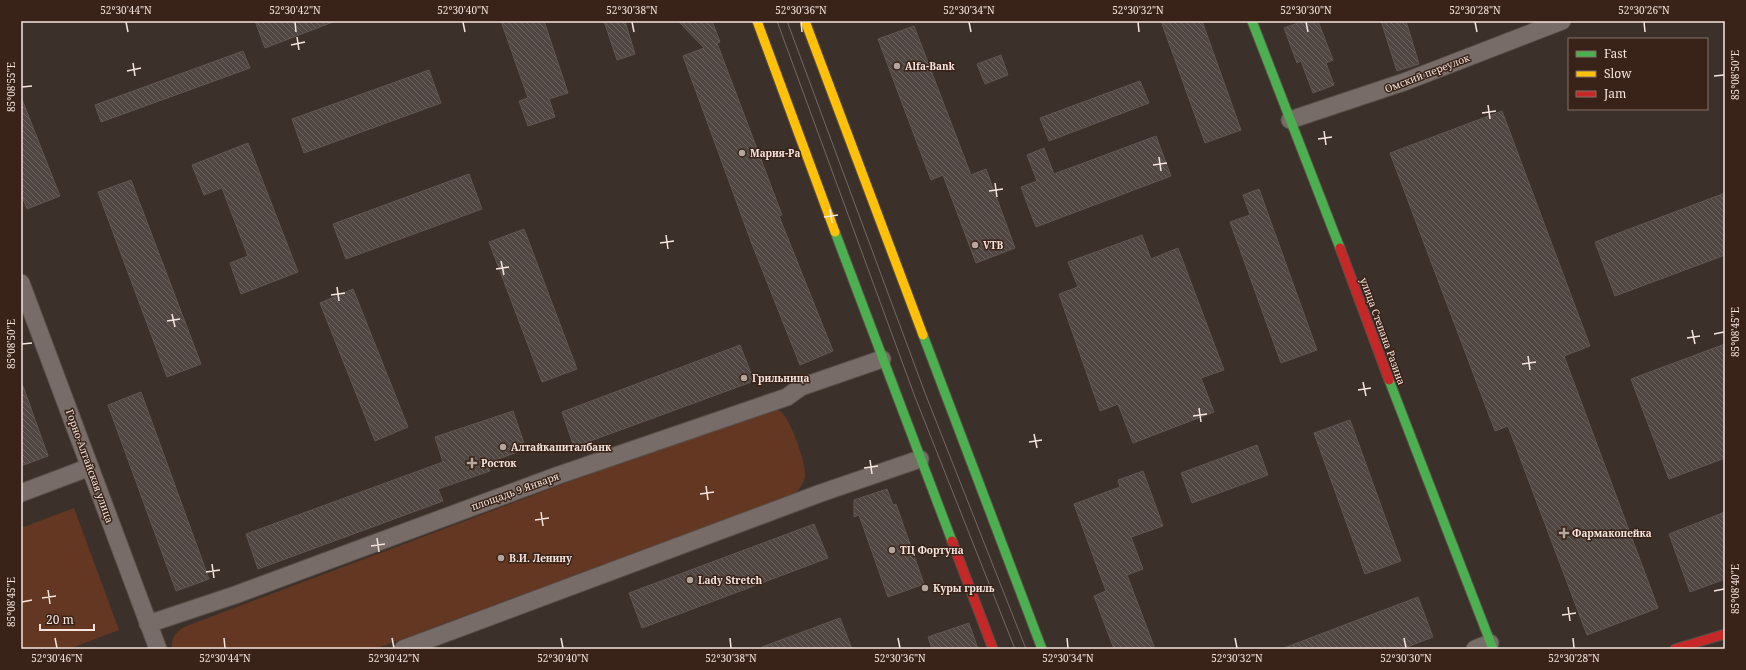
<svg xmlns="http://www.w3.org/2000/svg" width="1746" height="670" font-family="'Noto Serif',serif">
<defs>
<pattern id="building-back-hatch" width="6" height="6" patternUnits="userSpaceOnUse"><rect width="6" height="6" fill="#514742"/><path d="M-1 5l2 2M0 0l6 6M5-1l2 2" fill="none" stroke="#6b615d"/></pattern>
</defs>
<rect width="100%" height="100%" fill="#3c302a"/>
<!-- park -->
<path fill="#633721" d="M 765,408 C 771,408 777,408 782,413 C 791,421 807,465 805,477 C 804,483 800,488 796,493 L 375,649 L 172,649 C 171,638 175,633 184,627 Z
M 74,508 L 119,630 L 69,649 L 24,649 L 21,642 L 21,528 Z"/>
<!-- building -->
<path fill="url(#building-back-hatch)" stroke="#605651" d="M 255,21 L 333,21 L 333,22 L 265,48 Z
M 501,21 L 544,21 L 568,93 L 549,99 L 555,117 L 528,126 L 519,101 L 528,98 Z
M 604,21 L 625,21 L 635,54 L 617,60 Z
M 678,21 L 712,21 L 720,42 L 717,43 L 782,215 L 779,216 L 833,351 L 800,365 L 752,244 L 683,56 L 704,48 Z
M 1161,21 L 1202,21 L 1241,130 L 1205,143 Z
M 1303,21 L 1318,21 L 1333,60 L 1326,63 L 1334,85 L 1313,93 L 1301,61 L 1297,63 L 1284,28 Z
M 1381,21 L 1406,21 L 1419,64 L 1397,71 Z
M 914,26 L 971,175 L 986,169 L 1015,248 L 976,263 L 943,175 L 931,180 L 878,39 Z
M 243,51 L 250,68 L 101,122 L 95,105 Z
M 1001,55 L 1008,75 L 985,84 L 977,64 Z
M 429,70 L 441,103 L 304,153 L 292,119 Z
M 1140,81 L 1149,103 L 1049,141 L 1040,118 Z
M 21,97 L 60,196 L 27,209 L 21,194 Z
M 1502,111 L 1590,346 L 1564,356 L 1658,608 L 1587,635 L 1508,426 L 1495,431 L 1390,153 Z
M 1156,136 L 1171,176 L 1036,227 L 1021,187 L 1037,181 L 1027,155 L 1044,148 L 1054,174 Z
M 248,143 L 298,272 L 241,294 L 230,263 L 248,256 L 222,188 L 204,195 L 192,165 Z
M 469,174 L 482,209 L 346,259 L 333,224 Z
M 131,180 L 201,364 L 167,377 L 98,192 Z
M 1259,189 L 1317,350 L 1281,363 L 1230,222 L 1250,215 L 1243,195 Z
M 1725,193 L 1725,255 L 1615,296 L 1595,242 Z
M 524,229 L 577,369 L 542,382 L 489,242 Z
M 1142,235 L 1151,259 L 1178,248 L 1224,370 L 1201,378 L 1214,412 L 1133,443 L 1118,404 L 1100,411 L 1059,294 L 1078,287 L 1068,262 Z
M 353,289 L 408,427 L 375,441 L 320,303 Z
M 1725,344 L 1725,458 L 1669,479 L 1631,379 Z
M 740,345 L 754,381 L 574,447 L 562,412 Z
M 23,386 L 48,456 L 21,466 L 21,387 Z
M 141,392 L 209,579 L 176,591 L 108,405 Z
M 513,411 L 526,449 L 487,463 L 490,471 L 438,489 L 443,501 L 258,569 L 246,534 L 443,462 L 435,437 Z
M 1350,420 L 1401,561 L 1365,574 L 1314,433 Z
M 1257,445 L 1268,475 L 1192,503 L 1181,473 Z
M 1143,471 L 1163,526 L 1131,537 L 1143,569 L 1127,575 L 1155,649 L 1114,649 L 1094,596 L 1106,591 L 1074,504 L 1120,487 L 1118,480 Z
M 887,489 L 893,505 L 896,504 L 924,584 L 888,597 L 859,515 L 854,517 L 854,500 Z
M 1725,512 L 1725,579 L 1690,592 L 1669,534 Z
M 814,524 L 828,558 L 642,628 L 629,593 Z
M 1418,597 L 1433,637 L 1402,649 L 1284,649 L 1284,648 Z
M 840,618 L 852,649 L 762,649 L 762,647 Z
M 969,623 L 978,649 L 932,649 L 928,637 Z"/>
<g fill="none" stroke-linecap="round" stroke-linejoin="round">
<defs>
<path id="street" d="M 1290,120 L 1404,82 L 1562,21
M 21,283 L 158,649
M 21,493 L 90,467
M 148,624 L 235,595 L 559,475 L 787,397 L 801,387 L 882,359
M 403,649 L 821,493 L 920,459
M 1475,649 L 1490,643"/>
<path id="fast" d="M 1252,21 L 1340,248
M 835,232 L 952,541
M 923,335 L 1042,649
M 1389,380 L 1493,649"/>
<path id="slow" d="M 757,21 L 835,232
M 805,21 L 923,335"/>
<path id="jam" d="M 1340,248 L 1389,380
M 952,541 L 993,649
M 1675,649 L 1725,634"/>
</defs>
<!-- street casing -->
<use href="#street" stroke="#594e48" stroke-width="19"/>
<!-- fast casing -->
<use href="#fast" stroke="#594e48" stroke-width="11"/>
<!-- slow casing -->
<use href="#slow" stroke="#594e48" stroke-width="11"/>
<!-- jam casing -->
<use href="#jam" stroke="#594e48" stroke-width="11"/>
<!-- street -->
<use href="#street" stroke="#776c67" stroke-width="17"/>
<!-- fast -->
<use href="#fast" stroke="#4caf50" stroke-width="9"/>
<!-- slow -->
<use href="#slow" stroke="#ffc107" stroke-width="9"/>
<!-- jam -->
<use href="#jam" stroke="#c62828" stroke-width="9"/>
<!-- tram -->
<path stroke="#736965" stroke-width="1" d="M 777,21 L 915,397 L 1015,649
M 787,21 L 925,393 L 1026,649"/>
</g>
<!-- ticks -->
<path fill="none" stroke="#f5e5de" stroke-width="1.5" d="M 126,22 L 128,32M 295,22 L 296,32M 463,22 L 465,32M 632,22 L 634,32M 801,22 L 802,32M 969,22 L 971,32M 1138,22 L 1139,32M 1306,22 L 1308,32M 1475,22 L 1477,32M 1644,22 L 1645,32M 297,37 L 299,50M 291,45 L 305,42M 133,63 L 135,76M 127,71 L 141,68M 1714,76 L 1724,75M 22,87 L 32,86M 1488,105 L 1490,119M 1482,113 L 1496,111M 1324,131 L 1326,145M 1318,139 L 1332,137M 1159,157 L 1161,171M 1153,165 L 1167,163M 995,183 L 997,197M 989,191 L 1003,189M 830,209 L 832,223M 824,217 L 838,215M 666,235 L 668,249M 660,243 L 674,241M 501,261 L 504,275M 496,269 L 509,267M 337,287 L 339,301M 331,295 L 345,293M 172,314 L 175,327M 167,321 L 180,319M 1692,330 L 1695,344M 1714,334 L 1724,332M 1687,338 L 1700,336M 22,344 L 32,343M 1528,356 L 1530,370M 1522,364 L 1536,362M 1363,382 L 1366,396M 1358,390 L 1371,388M 1199,408 L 1201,422M 1193,416 L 1207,414M 1034,434 L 1037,448M 1029,442 L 1042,440M 870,460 L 872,474M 864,468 L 878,466M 706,486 L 708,500M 700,494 L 714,492M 541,512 L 543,526M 535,520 L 549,518M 377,538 L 379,552M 371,546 L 385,544M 212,564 L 214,578M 206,572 L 220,570M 48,590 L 50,604M 1714,591 L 1724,589M 42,598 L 56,596M 22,602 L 32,600M 1568,607 L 1570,621M 1562,615 L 1576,613M 55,638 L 57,648M 224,638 L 225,648M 392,638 L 394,648M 561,638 L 563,648M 730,638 L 731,648M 898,638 L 900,648M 1067,638 L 1068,648M 1235,638 L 1237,648M 1404,638 L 1406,648M 1573,638 L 1574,648"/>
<!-- markers -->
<g fill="#b4a69f" stroke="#392319" stroke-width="1.5">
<circle cx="897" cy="66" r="4"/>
<circle cx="742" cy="153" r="4"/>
<circle cx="975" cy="245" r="4"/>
<circle cx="744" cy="378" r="4"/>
<circle cx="503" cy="447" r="4"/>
<path d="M470 457h4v4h4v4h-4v4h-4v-4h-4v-4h4z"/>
<path d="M1562 527h4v4h4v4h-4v4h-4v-4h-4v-4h4z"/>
<circle cx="892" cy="550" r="4"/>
<circle cx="501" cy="558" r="4"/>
<circle cx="690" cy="580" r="4"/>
<circle cx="925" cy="588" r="4"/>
</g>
<g text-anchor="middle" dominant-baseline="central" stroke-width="3" stroke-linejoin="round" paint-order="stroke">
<!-- poi labels -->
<g font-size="10" font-weight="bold" fill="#f5e5de" stroke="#392319" text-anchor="start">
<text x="905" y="66">Alfa-Bank</text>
<text x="750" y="153">Мария-Ра</text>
<text x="983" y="245">VTB</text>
<text x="752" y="378">Грильница</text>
<text x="511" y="447">Алтайкапиталбанк</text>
<text x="481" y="463">Росток</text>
<text x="1572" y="533">Фармакопейка</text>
<text x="900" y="550">ТЦ Фортуна</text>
<text x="509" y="558">В.И. Ленину</text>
<text x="698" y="580">Lady Stretch</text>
<text x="933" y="588">Куры гриль</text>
</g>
<!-- street labels -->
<g font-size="10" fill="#f5e5de" stroke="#392319">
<text transform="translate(1427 73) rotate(-21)">Омский переулок</text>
<text transform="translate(1383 331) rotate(70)">улица Степана Разина</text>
<text transform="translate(90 466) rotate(70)">Горно-Алтайская улица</text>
<text transform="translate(515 491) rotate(-20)">площадь 9 Января</text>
</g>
</g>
<!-- border -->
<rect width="1746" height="670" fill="none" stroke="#392319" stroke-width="44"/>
<!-- legend -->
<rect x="1568" y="38" width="140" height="72" fill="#392319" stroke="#847168"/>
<rect x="1576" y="51" width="20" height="6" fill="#4caf50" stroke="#847168"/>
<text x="1604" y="58" font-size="12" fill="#f5e5de">Fast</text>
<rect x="1576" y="71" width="20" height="6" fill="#ffc107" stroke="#847168"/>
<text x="1604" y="78" font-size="12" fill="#f5e5de">Slow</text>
<rect x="1576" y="91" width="20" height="6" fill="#c62828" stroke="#847168"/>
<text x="1604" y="98" font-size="12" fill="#f5e5de">Jam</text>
<!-- scale -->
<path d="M40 624v6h54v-6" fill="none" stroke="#f5e5de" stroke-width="2"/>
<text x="46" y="624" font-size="12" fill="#f5e5de" stroke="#392319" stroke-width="3" paint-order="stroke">20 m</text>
<rect x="22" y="22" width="1702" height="626" fill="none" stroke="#f5e5de" stroke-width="1.5"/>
<g font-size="10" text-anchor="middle" fill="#f5e5de">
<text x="126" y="14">52°30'44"N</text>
<text x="295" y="14">52°30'42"N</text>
<text x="463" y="14">52°30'40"N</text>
<text x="632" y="14">52°30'38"N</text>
<text x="801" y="14">52°30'36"N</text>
<text x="969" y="14">52°30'34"N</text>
<text x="1138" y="14">52°30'32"N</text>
<text x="1306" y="14">52°30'30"N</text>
<text x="1475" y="14">52°30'28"N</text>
<text x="1644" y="14">52°30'26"N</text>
<text transform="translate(1735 75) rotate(-90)" y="4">85°08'50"E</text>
<text transform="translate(11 87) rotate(-90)" y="4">85°08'55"E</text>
<text transform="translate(1735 332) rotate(-90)" y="4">85°08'45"E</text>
<text transform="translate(11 344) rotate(-90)" y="4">85°08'50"E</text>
<text transform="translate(1735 589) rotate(-90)" y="4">85°08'40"E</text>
<text transform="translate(11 602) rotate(-90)" y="4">85°08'45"E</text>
<text x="57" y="662">52°30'46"N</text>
<text x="225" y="662">52°30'44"N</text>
<text x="394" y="662">52°30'42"N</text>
<text x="563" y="662">52°30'40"N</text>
<text x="731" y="662">52°30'38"N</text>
<text x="900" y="662">52°30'36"N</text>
<text x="1068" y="662">52°30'34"N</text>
<text x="1237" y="662">52°30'32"N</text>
<text x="1406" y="662">52°30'30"N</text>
<text x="1574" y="662">52°30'28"N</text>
</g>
</svg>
